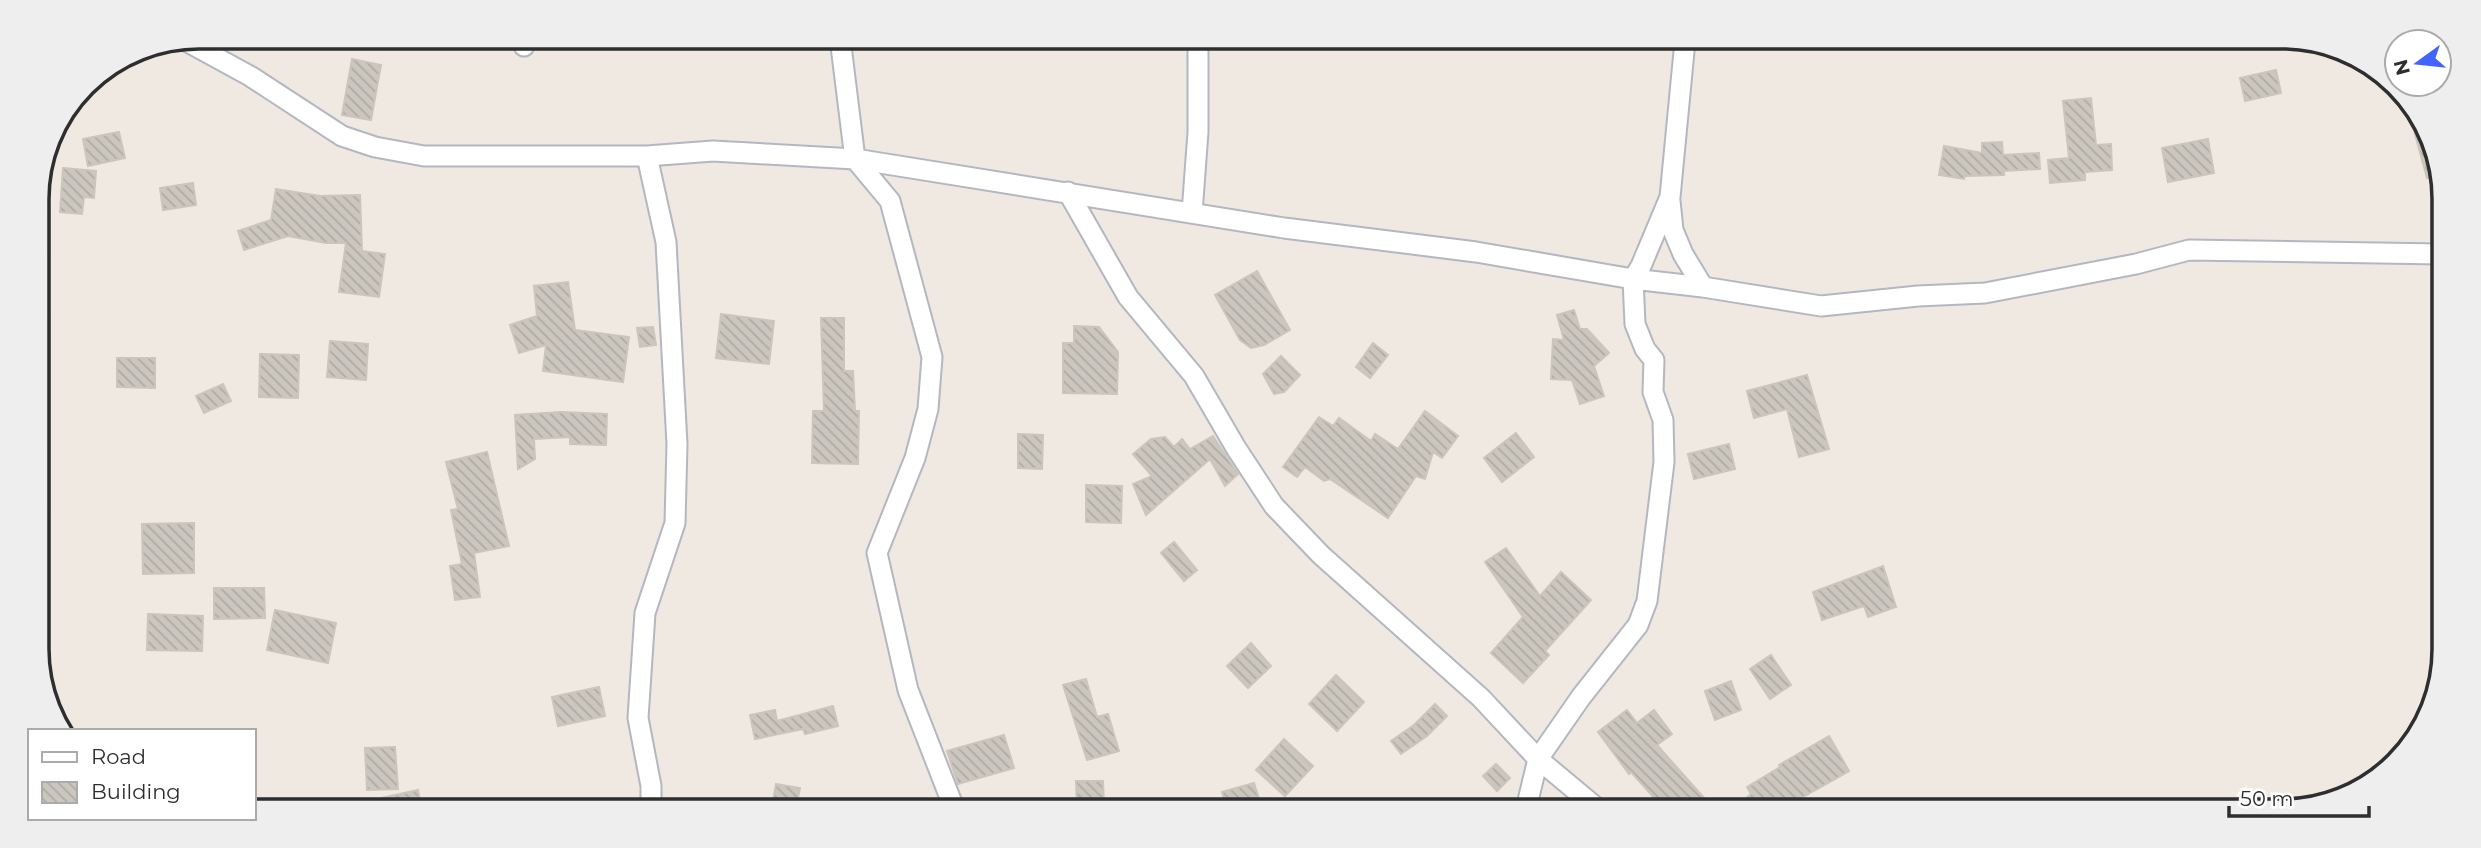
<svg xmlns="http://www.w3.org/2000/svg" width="2481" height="848" font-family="Montserrat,sans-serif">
<defs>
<pattern id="building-back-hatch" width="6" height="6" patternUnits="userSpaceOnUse" patternTransform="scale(1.75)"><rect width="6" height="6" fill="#cbc7bf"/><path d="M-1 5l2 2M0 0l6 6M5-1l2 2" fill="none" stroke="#afaba4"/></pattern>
</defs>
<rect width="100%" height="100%" fill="#efe9e1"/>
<!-- building -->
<path fill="url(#building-back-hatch)" stroke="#cbc5ba" stroke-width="2" d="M 352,59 L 381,65 L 371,120 L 342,115 Z
M 2276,70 L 2281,93 L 2245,101 L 2240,78 Z
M 2091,98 L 2096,145 L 2111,144 L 2112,170 L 2085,172 L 2085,180 L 2050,183 L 2048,160 L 2069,158 L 2063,101 Z
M 2420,125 L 2441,168 L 2441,174 L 2427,178 L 2413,127 Z
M 119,132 L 125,158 L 88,166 L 83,139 Z
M 2208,139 L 2214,173 L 2168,182 L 2162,148 Z
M 2002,142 L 2003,155 L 2039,153 L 2040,169 L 2004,171 L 2004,175 L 1965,176 L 1964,179 L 1939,175 L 1944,146 L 1982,153 L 1982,143 Z
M 63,168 L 96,171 L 94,198 L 84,197 L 82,214 L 60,212 Z
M 193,183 L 196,205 L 163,210 L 160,188 Z
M 276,189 L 320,196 L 360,195 L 362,251 L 385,254 L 379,297 L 339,292 L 346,243 L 326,243 L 288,236 L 244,250 L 238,231 L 271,220 Z
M 1257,271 L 1290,330 L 1264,345 L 1251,348 L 1240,340 L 1215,295 Z
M 568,282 L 575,330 L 629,337 L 623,382 L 543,371 L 546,345 L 519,353 L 510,325 L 537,316 L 534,286 Z
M 1574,310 L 1580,329 L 1587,329 L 1609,353 L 1594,366 L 1604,396 L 1580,404 L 1572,380 L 1551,379 L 1553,339 L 1564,340 L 1557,315 Z
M 721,314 L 774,321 L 769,364 L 716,358 Z
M 821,318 L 844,318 L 844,371 L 853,371 L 855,411 L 859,411 L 858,464 L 812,463 L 813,411 L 824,411 Z
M 1074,326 L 1099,327 L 1118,352 L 1117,394 L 1063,393 L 1063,343 L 1074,343 Z
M 653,327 L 656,345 L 640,347 L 637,328 Z
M 330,341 L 368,344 L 366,380 L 327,377 Z
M 1373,343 L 1388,355 L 1370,378 L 1356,367 Z
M 260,354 L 299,355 L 298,398 L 259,397 Z
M 1281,356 L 1300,375 L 1284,392 L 1274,394 L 1263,374 Z
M 117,358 L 155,358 L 155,388 L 117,387 Z
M 1807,375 L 1829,449 L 1799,457 L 1787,409 L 1754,418 L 1747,391 Z
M 223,384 L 231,401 L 204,413 L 196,396 Z
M 1425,411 L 1458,436 L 1442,458 L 1433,452 L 1425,479 L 1416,476 L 1388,518 L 1330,479 L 1324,481 L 1305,467 L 1297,477 L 1283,467 L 1319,417 L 1333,426 L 1339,418 L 1371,441 L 1375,434 L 1398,449 Z
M 561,412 L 607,414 L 606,445 L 570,444 L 570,437 L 534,439 L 535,459 L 518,469 L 515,415 Z
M 1516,433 L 1534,457 L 1502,482 L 1484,458 Z
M 1018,434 L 1043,435 L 1042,469 L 1018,468 Z
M 1213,436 L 1238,474 L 1225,486 L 1210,459 L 1146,515 L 1133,484 L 1152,476 L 1133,454 L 1151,439 L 1165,437 L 1174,447 L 1182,439 L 1190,449 Z
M 1729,444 L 1735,469 L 1694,479 L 1688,454 Z
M 487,452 L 509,546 L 474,553 L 480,597 L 455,600 L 450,566 L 462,564 L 451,510 L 458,509 L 446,462 Z
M 1086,485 L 1122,486 L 1121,523 L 1086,522 Z
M 194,523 L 194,573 L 143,574 L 142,524 Z
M 1174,542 L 1197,570 L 1184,581 L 1161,553 Z
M 1506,548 L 1540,596 L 1561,572 L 1591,600 L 1545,651 L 1549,655 L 1523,683 L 1491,653 L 1523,617 L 1485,562 Z
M 1883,566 L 1896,607 L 1868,617 L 1864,606 L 1822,620 L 1813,592 Z
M 214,588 L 264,588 L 265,618 L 214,619 Z
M 275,610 L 336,623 L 328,663 L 267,650 Z
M 148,614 L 203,616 L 202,651 L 147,650 Z
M 1251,643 L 1271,666 L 1248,688 L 1227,666 Z
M 1771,655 L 1791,685 L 1770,699 L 1750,669 Z
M 1336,675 L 1364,702 L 1337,731 L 1309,704 Z
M 1086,679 L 1097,717 L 1108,714 L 1119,751 L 1087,760 L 1063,685 Z
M 1731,681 L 1741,710 L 1715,720 L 1705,691 Z
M 599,687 L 605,716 L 558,726 L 552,697 Z
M 1435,704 L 1447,716 L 1427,736 L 1401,754 L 1391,741 L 1414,725 Z
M 833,706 L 838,726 L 805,734 L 803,729 L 755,739 L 750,715 L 775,710 L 777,721 Z
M 1627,710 L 1637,723 L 1654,710 L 1672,734 L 1657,745 L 1714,809 L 1664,809 L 1631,772 L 1629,774 L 1598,732 Z
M 1004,735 L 1014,768 L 958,784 L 947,751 Z
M 1829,736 L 1849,771 L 1796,801 L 1785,810 L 1732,810 L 1751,794 L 1747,787 L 1780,767 L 1779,765 Z
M 1284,739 L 1313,766 L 1285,796 L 1256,770 Z
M 395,747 L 398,789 L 367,790 L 365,748 Z
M 1496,764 L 1510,778 L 1497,791 L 1483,776 Z
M 1076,781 L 1103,781 L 1104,808 L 1077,808 Z
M 1254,783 L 1262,808 L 1227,808 L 1222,792 Z
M 776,784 L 800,788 L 796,807 L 772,807 Z
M 418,790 L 421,806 L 372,806 L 372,800 Z"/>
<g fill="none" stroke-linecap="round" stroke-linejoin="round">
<defs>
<path id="minor" d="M 840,38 L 855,159 L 890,201 L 932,357 L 928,409 L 915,458 L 877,553 L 908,690 L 954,808
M 184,40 L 250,76 L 342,136 L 375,147 L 424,156 L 647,156 L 713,151 L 855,159 L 1284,228 L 1476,252 L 1633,279 L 1703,287 L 1821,306 L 1918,296 L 1985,293 L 2136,264 L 2189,250 L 2441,254
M 524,46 L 524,38
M 647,156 L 666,242 L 677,444 L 675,523 L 645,613 L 638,718 L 651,786 L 651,807
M 1068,192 L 1128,297 L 1194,376 L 1236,448 L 1274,506 L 1321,555 L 1481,698 L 1538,759 L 1598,809
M 1670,201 L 1673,230 L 1683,254 L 1703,287
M 1192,213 L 1198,132 L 1198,39
M 1526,809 L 1538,759 L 1581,697 L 1638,625 L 1647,601 L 1664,462 L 1663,420 L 1653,392 L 1654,360 L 1645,349 L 1635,324 L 1633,279 L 1641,266 L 1670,197 L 1685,41"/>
</defs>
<!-- minor casing -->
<use href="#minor" stroke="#b4b7c1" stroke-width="23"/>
<!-- minor -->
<use href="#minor" stroke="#fff" stroke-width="19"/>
</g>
<!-- crop -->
<path d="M0 0H2481V848H0ZM199 49H2282A150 150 0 0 1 2432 199V649A150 150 0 0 1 2282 799H199A150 150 0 0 1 49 649V199A150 150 0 0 1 199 49Z" fill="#eee" fill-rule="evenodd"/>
<path fill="none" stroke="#2e2e2e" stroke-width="3.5" d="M199 49H2282A150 150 0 0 1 2432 199V649A150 150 0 0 1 2282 799H199A150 150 0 0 1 49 649V199A150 150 0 0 1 199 49Z"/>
<!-- legend -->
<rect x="28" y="729" width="228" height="91" fill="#ffffff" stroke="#ababab" stroke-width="2"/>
<rect x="42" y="752" width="35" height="10" fill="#ffffff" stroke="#ababab" stroke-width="2"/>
<text x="91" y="764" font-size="21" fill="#2e2e2e">Road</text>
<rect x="42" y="782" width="35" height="21" fill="url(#building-back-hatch)" stroke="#ababab" stroke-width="2"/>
<text x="91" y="799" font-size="21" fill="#2e2e2e">Building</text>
<!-- north arrow -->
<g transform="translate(2418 63) rotate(255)"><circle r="33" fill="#ffffff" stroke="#ababab" stroke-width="2"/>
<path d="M0-5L12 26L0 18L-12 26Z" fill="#4264fb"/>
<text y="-10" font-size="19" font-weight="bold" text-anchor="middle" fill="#2e2e2e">N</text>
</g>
<!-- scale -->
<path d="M2229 806v10h140v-10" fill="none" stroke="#2e2e2e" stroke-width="3.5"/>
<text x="2240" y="806" font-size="21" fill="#2e2e2e" stroke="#ffffff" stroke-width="5" paint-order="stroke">50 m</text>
</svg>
